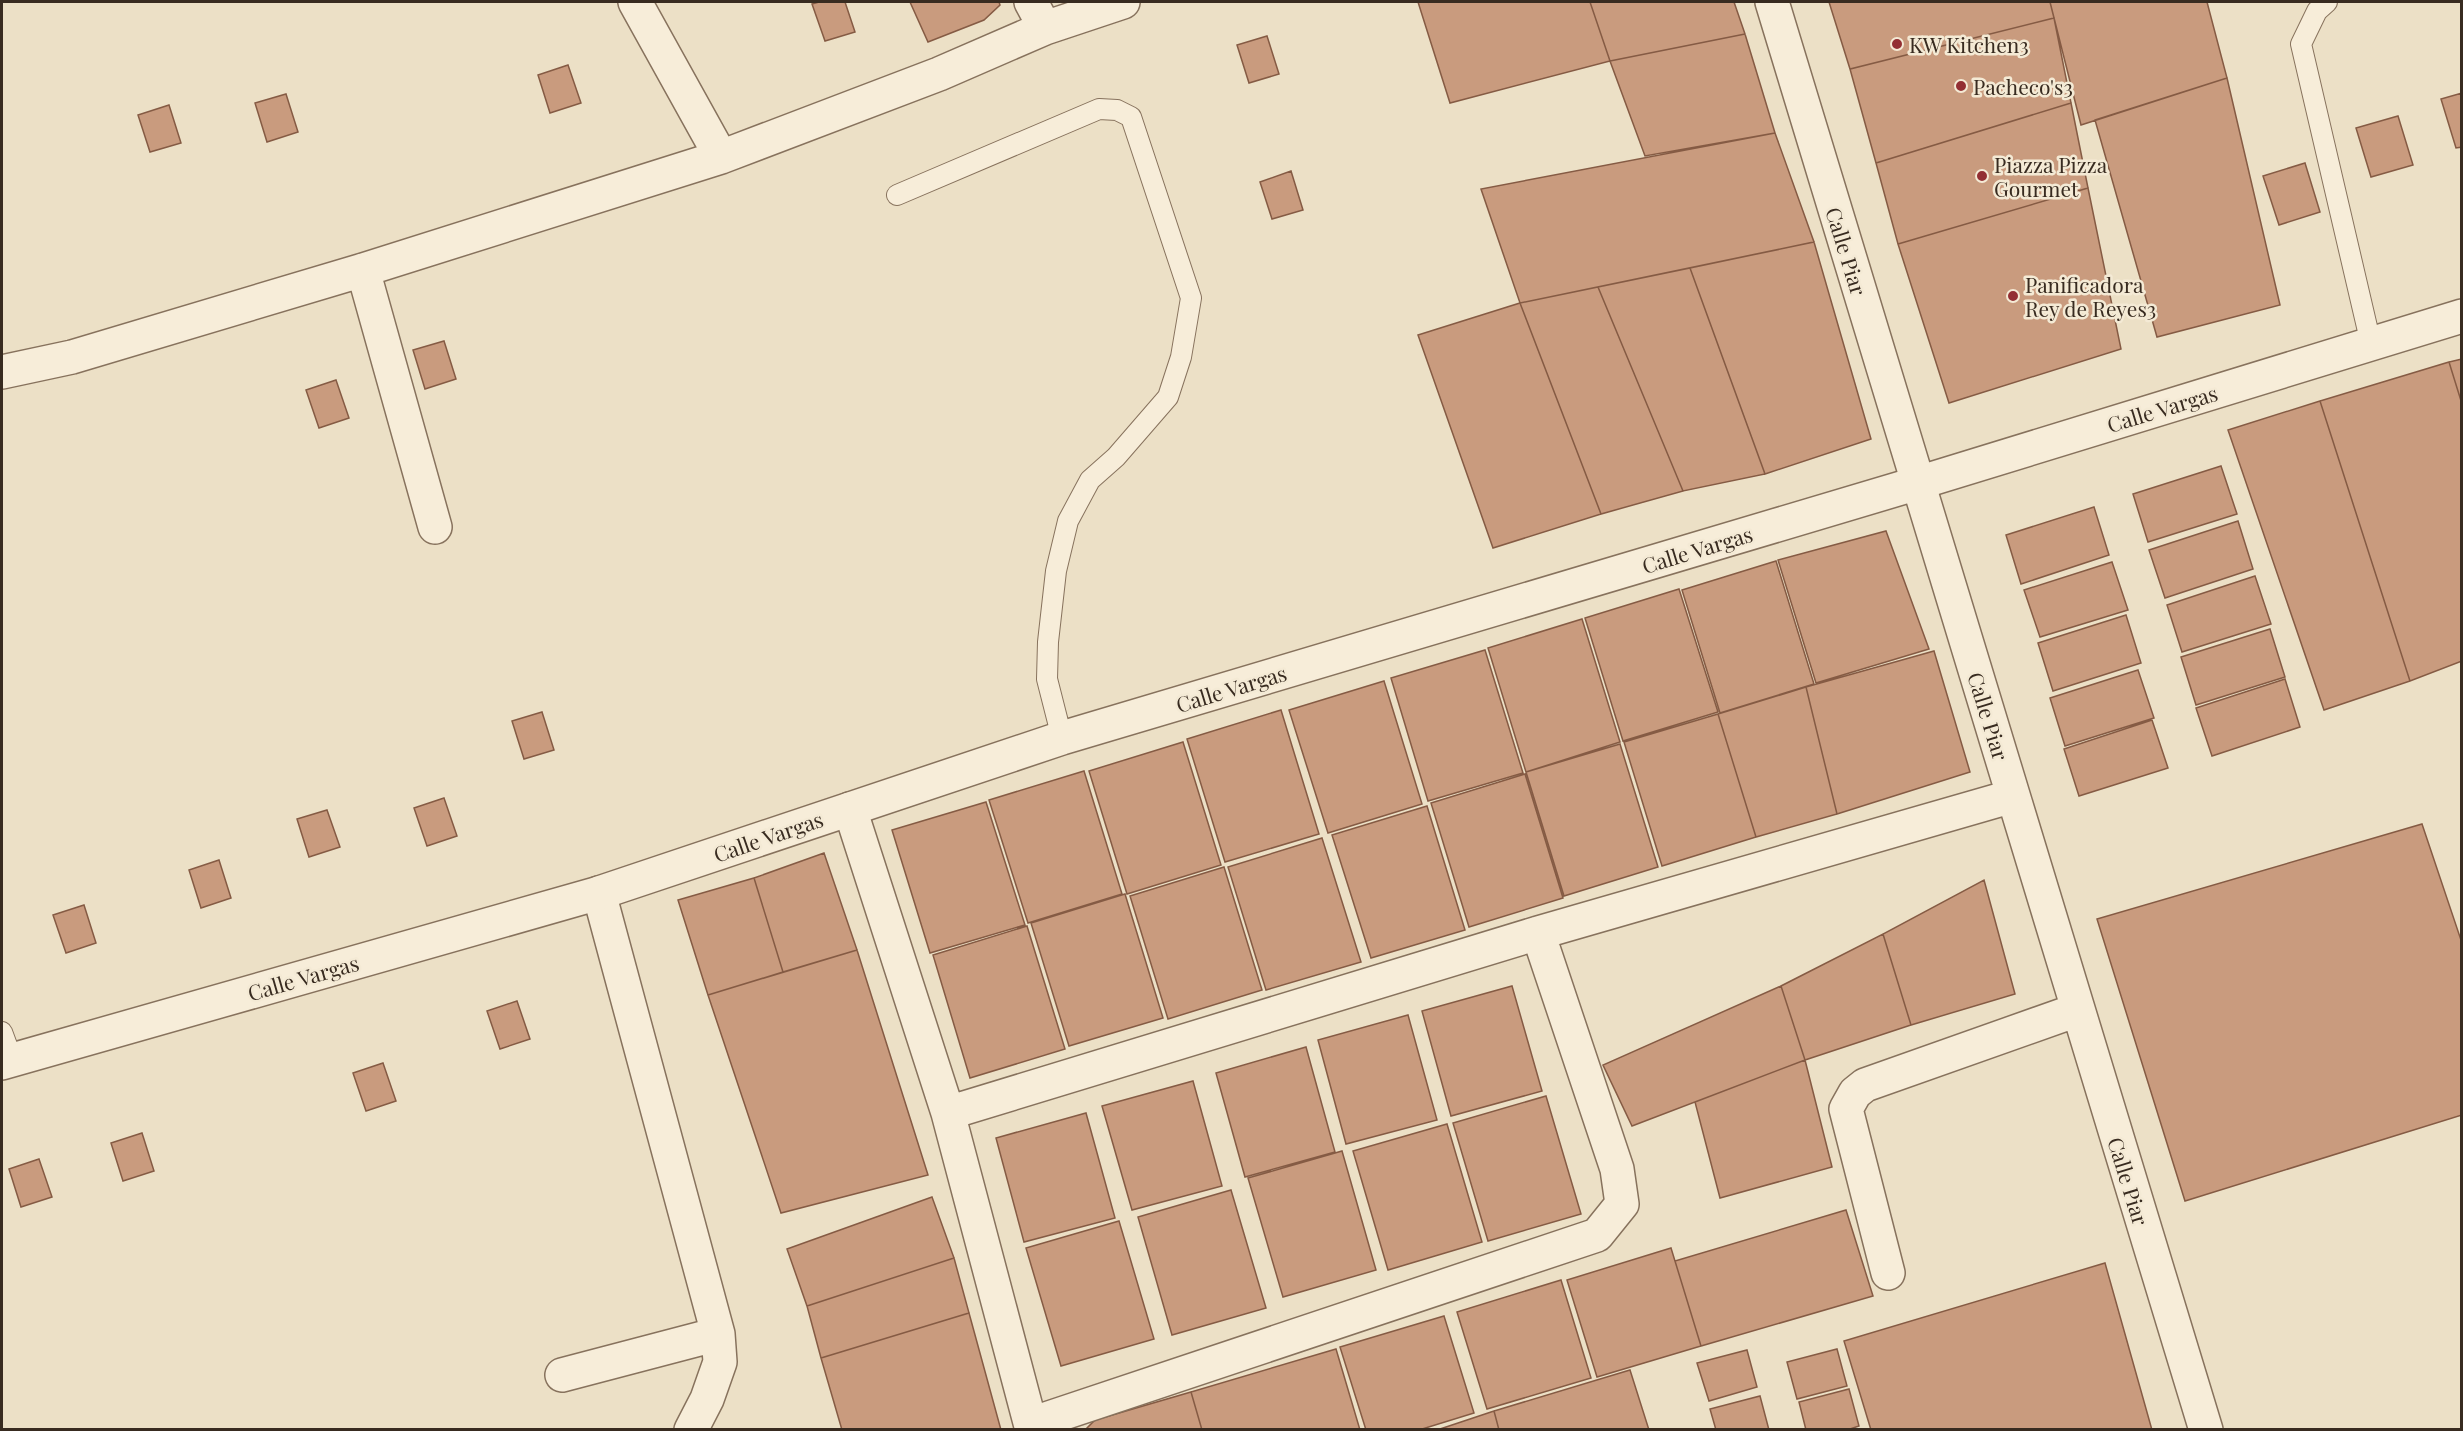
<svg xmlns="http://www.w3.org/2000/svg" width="2463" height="1431" font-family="'Playfair Display',serif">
<rect width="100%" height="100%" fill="#ece0c6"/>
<!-- building -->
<path fill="#c99b7e" stroke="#855b44" stroke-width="1.5" d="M 819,2 L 845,2 L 855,32 L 825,41 L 812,4 Z
M 910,2 L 999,2 L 1000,5 L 984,20 L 928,42 Z
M 1418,2 L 1590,2 L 1610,61 L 1450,103 Z
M 1590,2 L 1734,2 L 1745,34 L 1610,61 Z
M 1829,2 L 2050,2 L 2054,18 L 1850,69 Z
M 2050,2 L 2207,2 L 2227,78 L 2081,125 Z
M 2054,18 L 2071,103 L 1876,163 L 1850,69 Z
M 1745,34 L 1775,133 L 1645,156 L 1610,61 Z
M 1267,36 L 1279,74 L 1249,83 L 1237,45 Z
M 568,65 L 581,103 L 550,113 L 538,75 Z
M 2227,78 L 2280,305 L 2157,337 L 2095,120 Z
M 2462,93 L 2462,147 L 2456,148 L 2441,99 Z
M 286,94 L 298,132 L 267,142 L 255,103 Z
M 2071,103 L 2088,188 L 1898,244 L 1876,163 Z
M 169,105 L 181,143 L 150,152 L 138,115 Z
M 2398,116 L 2413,165 L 2371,177 L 2356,128 Z
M 1775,133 L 1814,242 L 1520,303 L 1481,189 Z
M 2305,163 L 2320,212 L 2279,225 L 2263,176 Z
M 1291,171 L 1303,210 L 1272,219 L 1260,182 Z
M 2088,188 L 2121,349 L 1949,403 L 1898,244 Z
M 1814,242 L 1871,439 L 1765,474 L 1690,268 Z
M 1690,268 L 1765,474 L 1683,491 L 1598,287 Z
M 1598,287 L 1683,491 L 1601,514 L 1520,303 Z
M 1520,303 L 1601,514 L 1493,548 L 1418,335 Z
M 444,341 L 456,379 L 425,389 L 413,350 Z
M 2462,359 L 2462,404 L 2449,362 Z
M 2449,362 L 2462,404 L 2462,661 L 2410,681 L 2320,401 Z
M 336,380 L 349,418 L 319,428 L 306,390 Z
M 2320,401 L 2410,681 L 2324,710 L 2228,430 Z
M 2221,466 L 2237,514 L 2148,542 L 2133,494 Z
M 2094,507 L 2109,555 L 2021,584 L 2006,535 Z
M 2238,521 L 2253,569 L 2165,598 L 2149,550 Z
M 1886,531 L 1929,649 L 1816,683 L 1778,560 Z
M 1776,561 L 1814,684 L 1720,713 L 1682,590 Z
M 2112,562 L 2128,610 L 2040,637 L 2024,590 Z
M 2255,576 L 2271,624 L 2182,652 L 2167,605 Z
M 1679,589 L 1718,712 L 1623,741 L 1585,618 Z
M 2126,615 L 2141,663 L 2053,691 L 2038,643 Z
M 1582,619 L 1620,742 L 1526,772 L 1488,648 Z
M 2270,629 L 2285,677 L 2196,705 L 2181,657 Z
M 1485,650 L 1523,773 L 1428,801 L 1391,678 Z
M 1934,651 L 1970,772 L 1837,814 L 1806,687 Z
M 2138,670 L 2154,718 L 2065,746 L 2050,698 Z
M 2285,679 L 2300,727 L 2212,756 L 2196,708 Z
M 1384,681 L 1422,804 L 1328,833 L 1289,710 Z
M 1806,687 L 1837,814 L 1756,837 L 1718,714 Z
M 1281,710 L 1319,834 L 1225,862 L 1187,739 Z
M 542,712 L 554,750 L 524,759 L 512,721 Z
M 1718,714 L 1756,837 L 1662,866 L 1624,742 Z
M 2152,720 L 2168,768 L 2079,796 L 2064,749 Z
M 1183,742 L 1221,865 L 1127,894 L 1089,771 Z
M 1620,744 L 1658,867 L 1564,896 L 1526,772 Z
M 1084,771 L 1122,894 L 1028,923 L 989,800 Z
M 1525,774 L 1563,898 L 1469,927 L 1431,803 Z
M 444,798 L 457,836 L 427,846 L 414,808 Z
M 986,802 L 1025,925 L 930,953 L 892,830 Z
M 1427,806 L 1465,930 L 1371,958 L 1332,835 Z
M 327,810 L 340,847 L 309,857 L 297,819 Z
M 2422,824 L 2462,943 L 2462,1115 L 2185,1201 L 2097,919 Z
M 1322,838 L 1361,962 L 1266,990 L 1228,867 Z
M 824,853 L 857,950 L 783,972 L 754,878 Z
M 219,860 L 231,898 L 201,908 L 189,870 Z
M 1224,867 L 1262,990 L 1168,1019 L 1130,896 Z
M 754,878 L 783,972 L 708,995 L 678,900 Z
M 1984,880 L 2015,994 L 1911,1025 L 1883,934 Z
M 1125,894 L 1163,1018 L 1069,1046 L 1031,923 Z
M 84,905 L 96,943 L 66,953 L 53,915 Z
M 1027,926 L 1065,1049 L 970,1078 L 933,955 Z
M 1883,934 L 1911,1025 L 1805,1060 L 1781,986 Z
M 857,950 L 928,1175 L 781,1213 L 708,995 Z
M 1512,986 L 1542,1091 L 1451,1116 L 1422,1011 Z
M 1781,986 L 1805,1060 L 1632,1126 L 1603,1065 Z
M 517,1001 L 530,1039 L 500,1049 L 487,1011 Z
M 1408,1015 L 1437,1120 L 1346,1144 L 1318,1040 Z
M 1306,1047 L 1335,1152 L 1245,1177 L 1216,1073 Z
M 1805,1060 L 1832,1167 L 1720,1198 L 1695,1102 Z
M 383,1063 L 396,1101 L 366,1111 L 353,1073 Z
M 1193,1081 L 1222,1186 L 1132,1210 L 1102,1106 Z
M 1546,1096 L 1581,1214 L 1488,1241 L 1453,1123 Z
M 1086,1113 L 1115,1218 L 1024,1242 L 996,1138 Z
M 1447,1124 L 1482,1242 L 1388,1270 L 1353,1151 Z
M 142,1133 L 154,1171 L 123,1181 L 111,1143 Z
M 1342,1151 L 1376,1270 L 1283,1297 L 1248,1178 Z
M 39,1159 L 52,1197 L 21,1207 L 9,1169 Z
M 1231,1190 L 1266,1308 L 1172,1335 L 1138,1217 Z
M 932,1197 L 954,1258 L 807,1306 L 787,1249 Z
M 1846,1210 L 1873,1296 L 1701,1346 L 1675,1261 Z
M 1119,1221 L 1154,1339 L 1061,1366 L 1026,1248 Z
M 1671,1248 L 1701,1346 L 1597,1377 L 1567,1280 Z
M 954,1258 L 969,1313 L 821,1358 L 807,1306 Z
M 2105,1263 L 2152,1430 L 1871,1430 L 1844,1341 Z
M 1561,1280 L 1591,1378 L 1487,1409 L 1457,1312 Z
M 969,1313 L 1001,1430 L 842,1430 L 821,1358 Z
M 1444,1316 L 1474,1413 L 1419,1430 L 1366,1430 L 1340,1347 Z
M 1336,1349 L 1360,1430 L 1202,1430 L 1191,1392 Z
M 1837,1349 L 1847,1386 L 1797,1399 L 1787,1362 Z
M 1747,1350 L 1757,1387 L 1709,1401 L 1697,1363 Z
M 1630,1370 L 1649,1430 L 1499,1430 L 1494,1411 Z
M 1849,1389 L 1859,1426 L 1847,1430 L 1806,1430 L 1799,1402 Z
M 1191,1392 L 1202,1430 L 1085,1430 L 1095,1420 Z
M 1760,1396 L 1769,1430 L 1716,1430 L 1710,1409 Z
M 1494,1411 L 1499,1430 L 1437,1430 Z"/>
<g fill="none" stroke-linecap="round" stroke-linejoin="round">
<defs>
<path id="service" d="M 2327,2 L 2317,11 L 2301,44 L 2371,344
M 897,195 L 1099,109 L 1117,110 L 1131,117 L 1191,298 L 1181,357 L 1168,397 L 1116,457 L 1090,480 L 1068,521 L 1056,571 L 1048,642 L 1047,679 L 1062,738
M 2,1032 L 12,1059"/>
<path id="minor" d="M 635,2 L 721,157
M 1031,2 L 1045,28
M 1772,2 L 2206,1430
M 363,270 L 435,527
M 2,372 L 72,357 L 363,270 L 721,157 L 939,74 L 1045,28 L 1123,2
M 850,809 L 948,1113 L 1032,1430
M 599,893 L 718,1334 L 720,1362 L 707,1399 L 691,1430
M 948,1113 L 1538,933 L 2013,796
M 1888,1273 L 1846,1109 L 1855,1093 L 1865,1085 L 2077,1010
M 562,1375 L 718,1334
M 1031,1424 L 1597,1235 L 1622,1204 L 1617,1169 L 1538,933"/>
<path id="tertiary" d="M 2,1063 L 599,893 L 1062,738 L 1918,483 L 2462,316"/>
</defs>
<!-- service casing -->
<use href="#service" stroke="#87725d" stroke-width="22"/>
<!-- minor casing -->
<use href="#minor" stroke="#87725d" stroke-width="36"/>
<!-- tertiary casing -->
<use href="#tertiary" stroke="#87725d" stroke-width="36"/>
<!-- service -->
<use href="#service" stroke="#f7edd9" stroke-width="20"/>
<!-- minor -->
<use href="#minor" stroke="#f7edd9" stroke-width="33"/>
<!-- tertiary -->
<use href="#tertiary" stroke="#f7edd9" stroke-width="33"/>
</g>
<!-- markers -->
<g fill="#932f33" stroke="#f4ead5" stroke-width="2">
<circle cx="1897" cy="44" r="6"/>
<circle cx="1961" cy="86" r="6"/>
<circle cx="1982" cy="176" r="6"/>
<circle cx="2013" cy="296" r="6"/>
</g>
<g text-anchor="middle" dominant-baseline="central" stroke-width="5" stroke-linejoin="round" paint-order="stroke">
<!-- poi labels -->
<g font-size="21" fill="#382b20" stroke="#f4ead5" text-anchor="start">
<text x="1909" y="44">KW Kitchen3</text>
<text x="1973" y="86">Pacheco's3</text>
<text x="1994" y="164">Piazza Pizza<tspan x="1994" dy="24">Gourmet</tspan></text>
<text x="2025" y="284">Panificadora<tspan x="2025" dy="24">Rey de Reyes3</tspan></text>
</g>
<!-- street labels -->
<g font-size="21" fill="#382b20" stroke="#f4ead5">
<text transform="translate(1847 251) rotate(73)">Calle Piar</text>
<text transform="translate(2162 408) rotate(-17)">Calle Vargas</text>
<text transform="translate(1697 549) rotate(-17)">Calle Vargas</text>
<text transform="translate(1231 688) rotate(-17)">Calle Vargas</text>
<text transform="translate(1989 716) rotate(73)">Calle Piar</text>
<text transform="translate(768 836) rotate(-19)">Calle Vargas</text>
<text transform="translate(303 977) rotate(-16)">Calle Vargas</text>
<text transform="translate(2129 1181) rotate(73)">Calle Piar</text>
</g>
</g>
<!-- border -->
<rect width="2463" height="1431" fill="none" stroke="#382b20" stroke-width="6"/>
</svg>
